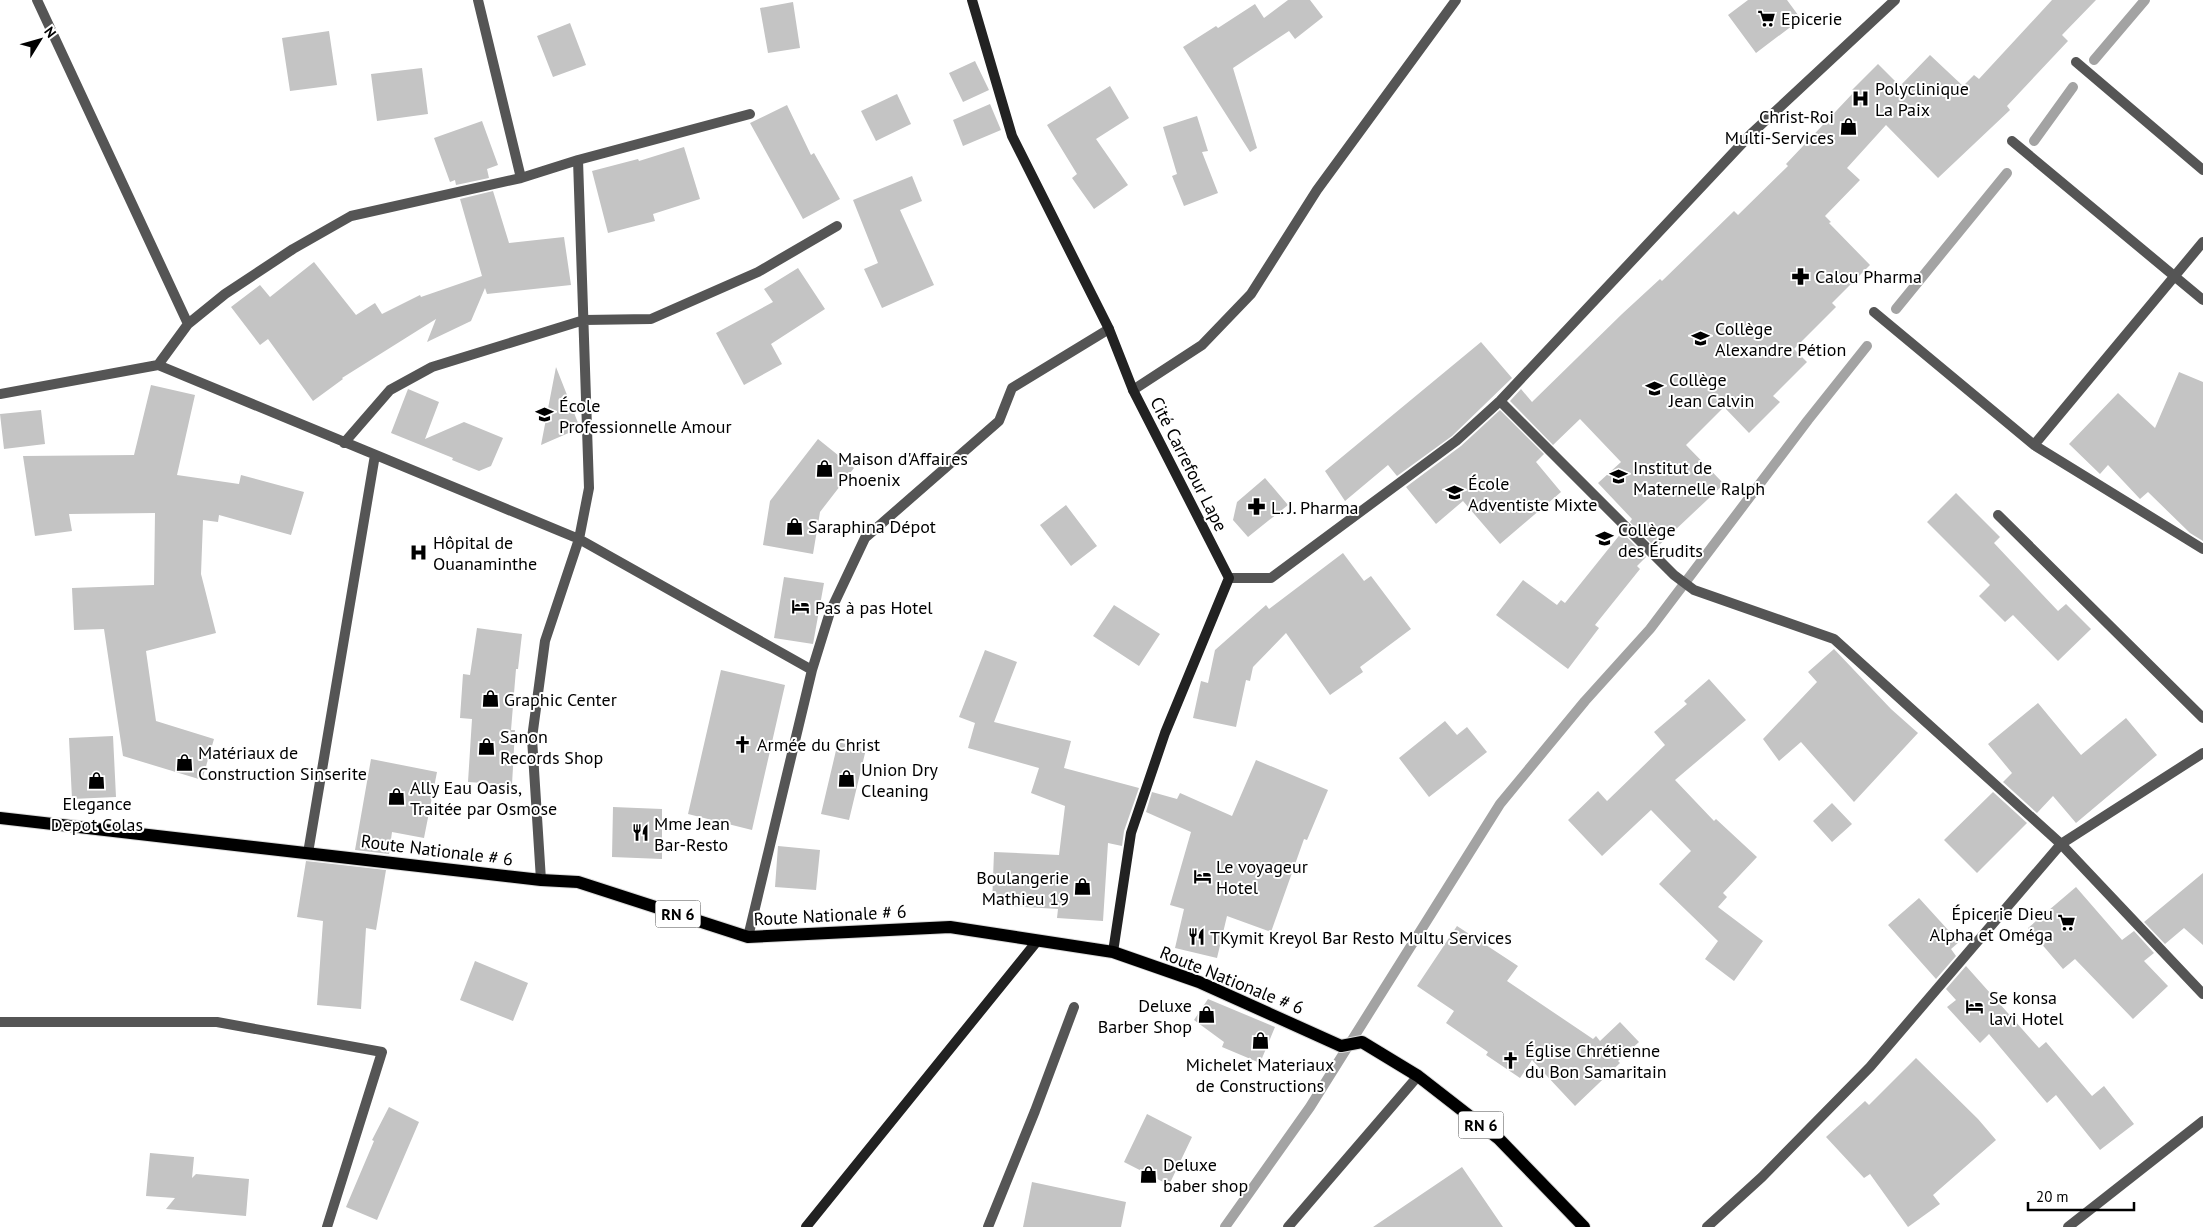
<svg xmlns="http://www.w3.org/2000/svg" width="2203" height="1227" font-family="'PT Sans',sans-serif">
<rect width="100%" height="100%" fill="#fff"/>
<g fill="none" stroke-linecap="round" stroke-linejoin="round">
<!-- stream -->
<path stroke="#a3a3a3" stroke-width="10" d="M 2094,60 L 2145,0
M 2034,141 L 2073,87
M 1896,309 L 2007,173
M 1225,1227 L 1310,1107 L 1500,804 L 1585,701 L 1650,629 L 1808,420 L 1867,346"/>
</g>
<!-- building -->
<path fill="#c4c4c4" d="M 1288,0 L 1310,0 L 1323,17 L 1295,39 L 1289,31 L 1233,68 L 1257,148 L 1250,152 L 1183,47 L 1216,26 L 1218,28 L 1255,4 L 1264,18 Z
M 1748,0 L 1787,0 L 1801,19 L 1756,53 L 1728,15 Z
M 2052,0 L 2096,0 L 2062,35 L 2068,41 L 2007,106 L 2010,110 L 1938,178 L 1886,125 L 1847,168 L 1860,180 L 1825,216 L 1831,222 L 1829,223 L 1870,265 L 1832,303 L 1836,307 L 1794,349 L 1807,362 L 1773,396 L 1780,402 L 1749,433 L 1724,407 L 1686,445 L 1724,484 L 1656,548 L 1630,522 L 1632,519 L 1598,483 L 1621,462 L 1580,419 L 1553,445 L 1510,401 L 1521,389 L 1532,402 L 1622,314 L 1660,279 L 1662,281 L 1734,211 L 1738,215 L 1788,166 L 1786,164 L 1854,92 L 1852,90 L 1878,64 L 1900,86 L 1930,55 L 1963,86 L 1974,75 L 1979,79 Z
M 793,2 L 800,48 L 768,53 L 760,8 Z
M 570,23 L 586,65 L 553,77 L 537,36 Z
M 329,31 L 337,85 L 290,91 L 282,38 Z
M 975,61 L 989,90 L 963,102 L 949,73 Z
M 422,68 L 428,114 L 377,121 L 371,74 Z
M 1110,86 L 1129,118 L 1096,139 L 1128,185 L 1094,209 L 1072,178 L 1077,174 L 1047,125 Z
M 897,94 L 911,124 L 876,141 L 861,111 Z
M 990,104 L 1001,130 L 963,146 L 953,120 Z
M 787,105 L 811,155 L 814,153 L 840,199 L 803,219 L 750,123 Z
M 1197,116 L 1208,151 L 1202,152 L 1218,193 L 1184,206 L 1172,176 L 1177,174 L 1163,127 Z
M 482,121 L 498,165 L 487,169 L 489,178 L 456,185 L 455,180 L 450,182 L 434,138 Z
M 684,147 L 700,199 L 653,214 L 655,221 L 608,233 L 592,171 L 638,159 L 639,161 Z
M 912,176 L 922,201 L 900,210 L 934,285 L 882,308 L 864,269 L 878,263 L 853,200 Z
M 493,191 L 509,243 L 564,237 L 571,285 L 487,294 L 485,288 L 471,321 L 427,342 L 436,319 L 342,378 L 343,379 L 313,401 L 268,339 L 260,345 L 231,307 L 260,285 L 270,297 L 314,262 L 356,315 L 375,303 L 382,314 L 420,295 L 421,297 L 482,276 L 460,199 Z
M 798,268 L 825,309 L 771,344 L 782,364 L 744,385 L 716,333 L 773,302 L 764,289 Z
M 1481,342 L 1512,378 L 1452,436 L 1397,476 L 1388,465 L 1345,501 L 1325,471 Z
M 556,367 L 580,428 L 541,445 Z
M 2179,372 L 2203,382 L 2203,541 L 2190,533 L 2148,492 L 2140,499 L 2108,465 L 2100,474 L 2069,444 L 2118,393 L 2155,428 Z
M 151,385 L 195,395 L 177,475 L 239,484 L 241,475 L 304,492 L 291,535 L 219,515 L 218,522 L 203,520 L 201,574 L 216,633 L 146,651 L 156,721 L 214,739 L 202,780 L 123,756 L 104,629 L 74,630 L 72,588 L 154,585 L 155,513 L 69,514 L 72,531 L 35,536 L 23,456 L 134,455 Z
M 408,389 L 439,402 L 425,439 L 464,422 L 503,438 L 491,466 L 479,471 L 452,460 L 453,458 L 391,433 Z
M 41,410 L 45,444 L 4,449 L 0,414 Z
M 1500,410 L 1544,454 L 1536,462 L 1561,492 L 1500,544 L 1463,501 L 1436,524 L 1406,487 L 1461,446 Z
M 818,439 L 854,468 L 820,512 L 813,554 L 763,545 L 770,501 Z
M 1265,478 L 1288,505 L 1248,537 L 1233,520 L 1237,502 Z
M 1956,493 L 2000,537 L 1994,543 L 2058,611 L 2066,604 L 2091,629 L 2058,661 L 2013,615 L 2005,622 L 1979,596 L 1990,585 L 1927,522 Z
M 1066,505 L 1097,546 L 1071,566 L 1040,525 Z
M 1622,532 L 1646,557 L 1637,566 L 1640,569 L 1595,625 L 1599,628 L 1568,669 L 1496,615 L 1523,580 L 1557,605 L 1561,600 L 1565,603 Z
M 1343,553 L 1364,581 L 1371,576 L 1411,629 L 1360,667 L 1363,672 L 1330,695 L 1286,633 L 1253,667 L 1250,681 L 1246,680 L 1236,727 L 1193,718 L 1201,681 L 1208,683 L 1215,650 L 1266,605 L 1269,609 Z
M 784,577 L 824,583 L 813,644 L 774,638 Z
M 1114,605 L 1160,634 L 1139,666 L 1093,636 Z
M 477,628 L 522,634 L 518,669 L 516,669 L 511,730 L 515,730 L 512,785 L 468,782 L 472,719 L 460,718 L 463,674 L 470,675 Z
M 1834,649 L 1891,709 L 1918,733 L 1854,802 L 1801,742 L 1779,761 L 1763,739 L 1817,682 L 1808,672 Z
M 985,650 L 1017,662 L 994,722 L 1071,741 L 1064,768 L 1139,788 L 1124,831 L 1122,846 L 1108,843 L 1103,921 L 1057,918 L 1058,909 L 992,905 L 994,852 L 1059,855 L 1065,806 L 1031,793 L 1039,768 L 968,748 L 975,723 L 959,717 Z
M 721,670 L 785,685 L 752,830 L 688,814 Z
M 1709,679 L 1746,720 L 1675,780 L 1714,821 L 1716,819 L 1757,857 L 1723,893 L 1727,897 L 1718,907 L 1763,941 L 1734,981 L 1705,959 L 1718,941 L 1659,884 L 1691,851 L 1651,810 L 1602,856 L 1568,820 L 1598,791 L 1607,801 L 1665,745 L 1654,732 L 1687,704 L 1684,701 Z
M 2038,703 L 2081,755 L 2126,718 L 2157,755 L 2076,823 L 2053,796 L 2037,813 L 2003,782 L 2012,773 L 1988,744 Z
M 1445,721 L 1457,735 L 1467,727 L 1487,752 L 1429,797 L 1399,758 Z
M 113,736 L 116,797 L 72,799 L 69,738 Z
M 838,742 L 866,749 L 849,820 L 821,814 Z
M 371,759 L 437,772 L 424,838 L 392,832 L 389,854 L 355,850 Z
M 1256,760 L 1328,790 L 1307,840 L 1304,839 L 1271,932 L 1227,916 L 1217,958 L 1175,948 L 1184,909 L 1170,905 L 1191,832 L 1146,812 L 1152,792 L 1177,799 L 1180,793 L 1232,816 Z
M 1993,792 L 2027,823 L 1977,873 L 1944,840 Z
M 1832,803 L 1852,824 L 1832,842 L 1813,821 Z
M 613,807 L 662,809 L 662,859 L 612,857 Z
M 778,846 L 820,850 L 816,890 L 775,887 Z
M 306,861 L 386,870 L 376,930 L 366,928 L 361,1009 L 317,1005 L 323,921 L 297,917 Z
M 2203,873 L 2203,945 L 2184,928 L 2165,944 L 2144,922 Z
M 2076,887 L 2122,940 L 2134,931 L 2154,953 L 2144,961 L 2168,986 L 2133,1019 L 2075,959 L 2063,969 L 2028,928 Z
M 1919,898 L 1959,942 L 1951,949 L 1956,956 L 1936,979 L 1888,925 Z
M 1457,926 L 1518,966 L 1507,981 L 1593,1039 L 1596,1036 L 1600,1041 L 1620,1022 L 1639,1042 L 1618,1061 L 1620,1063 L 1575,1106 L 1532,1060 L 1520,1078 L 1486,1055 L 1488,1052 L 1446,1023 L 1454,1011 L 1417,986 Z
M 475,961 L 528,983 L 513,1021 L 460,1000 Z
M 1966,966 L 2039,1048 L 2046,1042 L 2092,1096 L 2104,1086 L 2134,1124 L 2100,1150 L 2056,1095 L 2047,1103 L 1989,1034 L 1980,1043 L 1947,1007 L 1956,1000 L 1946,989 Z
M 1208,999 L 1275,1027 L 1260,1063 L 1222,1047 L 1224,1042 L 1194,1020 Z
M 1916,1058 L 1978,1119 L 1996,1140 L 1933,1195 L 1940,1204 L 1908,1227 L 1870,1174 L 1864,1178 L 1826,1137 L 1865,1101 L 1869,1105 Z
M 389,1107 L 419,1122 L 377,1220 L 346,1207 L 374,1141 L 372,1140 Z
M 1147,1114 L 1192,1137 L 1169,1185 L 1124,1162 Z
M 150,1153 L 194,1157 L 192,1178 L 196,1174 L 249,1179 L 246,1216 L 166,1209 L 175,1198 L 146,1196 Z
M 1462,1167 L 1503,1227 L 1373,1227 Z
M 1032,1182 L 1126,1202 L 1121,1227 L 1023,1227 Z"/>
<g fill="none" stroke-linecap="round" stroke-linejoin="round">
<defs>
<path id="primary" d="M 0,818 L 541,880 L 578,882 L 748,937 L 950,927 L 1113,952 L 1199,982 L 1341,1046 L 1362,1042 L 1418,1076 L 1499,1139 L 1584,1227"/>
</defs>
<!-- primary casing -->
<use href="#primary" stroke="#dbdbdb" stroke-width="14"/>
<!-- street -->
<path stroke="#555" stroke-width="10" d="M 37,0 L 188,324
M 478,0 L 521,178
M 2076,62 L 2203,170
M 2012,141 L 2203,300
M 1874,312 L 2034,445 L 2203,549
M 158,365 L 579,539 L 812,670
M 1133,390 L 1202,345 L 1251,294 L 1317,190 L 1456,0
M 0,394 L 158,365 L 188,324 L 225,294 L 293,249 L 351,216 L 521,178 L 578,160 L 750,114
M 1500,401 L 1674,575 L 1694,590 L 1834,639 L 2061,844 L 2203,994
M 344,443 L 390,390 L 432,367 L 584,320 L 651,319 L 758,272 L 837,226
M 2034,445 L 2203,242
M 1998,515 L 2203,718
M 1229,578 L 1271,578 L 1456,441 L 1500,401 L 1751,134 L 1895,0
M 308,853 L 375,455
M 541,880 L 532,738 L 545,641 L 579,539 L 589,488 L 578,160
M 748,937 L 812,670 L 830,612 L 865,538 L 999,421 L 1012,388 L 1109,329
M 0,1022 L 217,1022 L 382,1052 L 327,1227
M 988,1227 L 1035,1111 L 1074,1007
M 1288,1227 L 1418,1076
M 1707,1227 L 1762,1177 L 1870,1067 L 2061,844 L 2203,753
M 2068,1227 L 2203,1121"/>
<!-- secondary -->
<path stroke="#222" stroke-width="10" d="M 972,0 L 1012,136 L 1109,329 L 1133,390 L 1229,578 L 1165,733 L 1131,833 L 1113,952
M 806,1227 L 1038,940"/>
<!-- primary -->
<use href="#primary" stroke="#000" stroke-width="12"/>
</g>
<!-- icons -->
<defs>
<symbol id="supermarket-bare" viewBox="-9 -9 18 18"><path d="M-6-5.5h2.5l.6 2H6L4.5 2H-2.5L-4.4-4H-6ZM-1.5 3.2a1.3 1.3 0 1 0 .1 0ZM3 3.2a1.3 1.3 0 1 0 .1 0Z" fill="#000" stroke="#fff" stroke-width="2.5" paint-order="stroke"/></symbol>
<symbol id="hospital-bare" viewBox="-9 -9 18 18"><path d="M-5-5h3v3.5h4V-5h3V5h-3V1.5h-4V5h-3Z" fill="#000" stroke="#fff" stroke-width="2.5" paint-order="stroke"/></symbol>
<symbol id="shop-bare" viewBox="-9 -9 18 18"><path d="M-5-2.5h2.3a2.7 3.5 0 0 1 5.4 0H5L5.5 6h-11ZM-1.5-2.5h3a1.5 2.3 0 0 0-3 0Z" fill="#000" stroke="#fff" stroke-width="2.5" paint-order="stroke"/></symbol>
<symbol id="pharmacy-bare" viewBox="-9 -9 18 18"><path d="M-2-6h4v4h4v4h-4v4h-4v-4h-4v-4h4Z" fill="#000" stroke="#fff" stroke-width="2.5" paint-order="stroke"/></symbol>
<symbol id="school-bare" viewBox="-9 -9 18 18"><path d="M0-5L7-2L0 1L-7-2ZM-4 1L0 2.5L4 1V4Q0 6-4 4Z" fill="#000" stroke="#fff" stroke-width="2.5" paint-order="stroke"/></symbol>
<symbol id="university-bare" viewBox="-9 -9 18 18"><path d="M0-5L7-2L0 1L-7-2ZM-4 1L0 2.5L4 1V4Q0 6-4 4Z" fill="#000" stroke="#fff" stroke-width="2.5" paint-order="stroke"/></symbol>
<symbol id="hotel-bare" viewBox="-9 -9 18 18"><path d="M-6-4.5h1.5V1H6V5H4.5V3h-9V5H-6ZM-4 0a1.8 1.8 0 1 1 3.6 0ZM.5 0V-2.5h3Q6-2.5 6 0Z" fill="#000" stroke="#fff" stroke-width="2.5" paint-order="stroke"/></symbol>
<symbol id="church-bare" viewBox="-9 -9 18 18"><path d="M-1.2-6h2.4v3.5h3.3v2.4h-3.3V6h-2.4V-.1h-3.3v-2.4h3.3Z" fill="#000" stroke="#fff" stroke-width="2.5" paint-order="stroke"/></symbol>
<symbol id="restaurant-bare" viewBox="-9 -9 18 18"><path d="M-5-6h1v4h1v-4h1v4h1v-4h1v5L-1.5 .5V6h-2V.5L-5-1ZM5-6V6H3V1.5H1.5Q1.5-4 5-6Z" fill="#000" stroke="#fff" stroke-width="2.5" paint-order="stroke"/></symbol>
</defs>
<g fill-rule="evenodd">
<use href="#supermarket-bare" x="1754" y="6" width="25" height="25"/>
<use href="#hospital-bare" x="1848" y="86" width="25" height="25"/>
<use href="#shop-bare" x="1836" y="114" width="25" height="25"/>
<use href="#pharmacy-bare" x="1788" y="264" width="25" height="25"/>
<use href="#school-bare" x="1688" y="326" width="25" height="25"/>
<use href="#school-bare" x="1642" y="376" width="25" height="25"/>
<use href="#university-bare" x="532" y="402" width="25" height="25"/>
<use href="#shop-bare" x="812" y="456" width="25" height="25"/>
<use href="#school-bare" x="1606" y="464" width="25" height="25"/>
<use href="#school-bare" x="1442" y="480" width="25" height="25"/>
<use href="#pharmacy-bare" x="1244" y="494" width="25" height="25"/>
<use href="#shop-bare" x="782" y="514" width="25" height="25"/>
<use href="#school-bare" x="1592" y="526" width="25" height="25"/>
<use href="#hospital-bare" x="406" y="540" width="25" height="25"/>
<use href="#hotel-bare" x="788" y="594" width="25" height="25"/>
<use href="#shop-bare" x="478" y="686" width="25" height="25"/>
<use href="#church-bare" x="730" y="732" width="25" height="25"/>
<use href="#shop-bare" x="474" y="734" width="25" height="25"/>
<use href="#shop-bare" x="172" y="750" width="25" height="25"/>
<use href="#shop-bare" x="834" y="766" width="25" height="25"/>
<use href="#shop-bare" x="84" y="768" width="25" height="25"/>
<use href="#shop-bare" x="384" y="784" width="25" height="25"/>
<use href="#restaurant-bare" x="628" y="820" width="25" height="25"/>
<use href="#hotel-bare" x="1190" y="864" width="25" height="25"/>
<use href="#shop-bare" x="1070" y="874" width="25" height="25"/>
<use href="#supermarket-bare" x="2054" y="910" width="25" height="25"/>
<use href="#restaurant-bare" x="1184" y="924" width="25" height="25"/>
<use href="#hotel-bare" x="1962" y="994" width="25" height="25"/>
<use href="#shop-bare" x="1194" y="1002" width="25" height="25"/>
<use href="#shop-bare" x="1248" y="1028" width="25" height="25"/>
<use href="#church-bare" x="1498" y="1048" width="25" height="25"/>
<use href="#shop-bare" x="1136" y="1162" width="25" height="25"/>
</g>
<g text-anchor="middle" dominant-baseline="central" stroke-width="4" stroke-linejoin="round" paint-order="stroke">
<!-- shield labels -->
<g fill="#fff" stroke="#4c4c4c" stroke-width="1">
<rect x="655.5" y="900.5" width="45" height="27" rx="4"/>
<rect x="1458.5" y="1111.5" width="45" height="27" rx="4"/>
</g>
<g font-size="16" font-weight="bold" fill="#000">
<text x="678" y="914">RN 6</text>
<text x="1481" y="1125">RN 6</text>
</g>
<!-- poi labels -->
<g font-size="18" fill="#000" stroke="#fff" text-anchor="start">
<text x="1781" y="18">Epicerie</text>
<text x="1875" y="88">Polyclinique<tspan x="1875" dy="21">La Paix</tspan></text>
<text x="1834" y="116" text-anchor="end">Christ-Roi<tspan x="1834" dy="21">Multi-Services</tspan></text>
<text x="1815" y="276">Calou Pharma</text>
<text x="1715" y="328">Collège<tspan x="1715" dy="21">Alexandre Pétion</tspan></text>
<text x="1669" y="379">Collège<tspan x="1669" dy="21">Jean Calvin</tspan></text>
<text x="559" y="405">École<tspan x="559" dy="21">Professionnelle Amour</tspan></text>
<text x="838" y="458">Maison d'Affaires<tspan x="838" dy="21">Phoenix</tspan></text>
<text x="1633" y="467">Institut de<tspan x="1633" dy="21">Maternelle Ralph</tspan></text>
<text x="1468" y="483">École<tspan x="1468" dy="21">Adventiste Mixte</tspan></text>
<text x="1271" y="507">L. J. Pharma</text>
<text x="808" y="526">Saraphina Dépot</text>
<text x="1618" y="529">Collège<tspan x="1618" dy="21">des Érudits</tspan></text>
<text x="433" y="542">Hôpital de<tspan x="433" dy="21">Ouanaminthe</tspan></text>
<text x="815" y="607">Pas à pas Hotel</text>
<text x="504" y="699">Graphic Center</text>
<text x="500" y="736">Sanon<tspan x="500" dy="21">Records Shop</tspan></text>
<text x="757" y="744">Armée du Christ</text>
<text x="198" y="752">Matériaux de<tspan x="198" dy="21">Construction Sinserite</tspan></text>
<text x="861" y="769">Union Dry<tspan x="861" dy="21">Cleaning</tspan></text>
<text x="410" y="787">Ally Eau Oasis,<tspan x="410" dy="21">Traitée par Osmose</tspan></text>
<text x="97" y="803" text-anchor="middle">Elegance<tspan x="97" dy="21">Depot Colas</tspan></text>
<text x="654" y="823">Mme Jean<tspan x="654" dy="21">Bar-Resto</tspan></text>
<text x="1216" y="866">Le voyageur<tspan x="1216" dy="21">Hotel</tspan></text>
<text x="1069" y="877" text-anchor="end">Boulangerie<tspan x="1069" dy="21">Mathieu 19</tspan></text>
<text x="2053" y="913" text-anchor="end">Épicerie Dieu<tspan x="2053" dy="21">Alpha et Oméga</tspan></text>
<text x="1210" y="937">TKymit Kreyol Bar Resto Multu Services</text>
<text x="1989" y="997">Se konsa<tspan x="1989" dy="21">lavi Hotel</tspan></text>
<text x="1192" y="1005" text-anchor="end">Deluxe<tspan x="1192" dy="21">Barber Shop</tspan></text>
<text x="1525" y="1050">Église Chrétienne<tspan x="1525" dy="21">du Bon Samaritain</tspan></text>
<text x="1260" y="1064" text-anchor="middle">Michelet Materiaux<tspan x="1260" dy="21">de Constructions</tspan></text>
<text x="1163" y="1164">Deluxe<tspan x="1163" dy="21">baber shop</tspan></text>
</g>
<!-- street labels -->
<g font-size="18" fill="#000" stroke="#fff">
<text transform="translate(1189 464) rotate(63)">Cité Carrefour Lape</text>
<text transform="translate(437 850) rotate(7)">Route Nationale # 6</text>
<text transform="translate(830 915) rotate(-3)">Route Nationale # 6</text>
<text transform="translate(1232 980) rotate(22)">Route Nationale # 6</text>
</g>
</g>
<!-- north arrow -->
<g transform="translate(40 40) rotate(53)" stroke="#ffffff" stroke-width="4" paint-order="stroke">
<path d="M0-4L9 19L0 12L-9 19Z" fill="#000000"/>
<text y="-8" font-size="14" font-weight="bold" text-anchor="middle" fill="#000000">N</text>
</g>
<!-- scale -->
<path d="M2028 1202v8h106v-8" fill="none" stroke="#000000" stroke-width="2.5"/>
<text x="2036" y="1202" font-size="15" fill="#000000" stroke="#ffffff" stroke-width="4" paint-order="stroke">20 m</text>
</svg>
